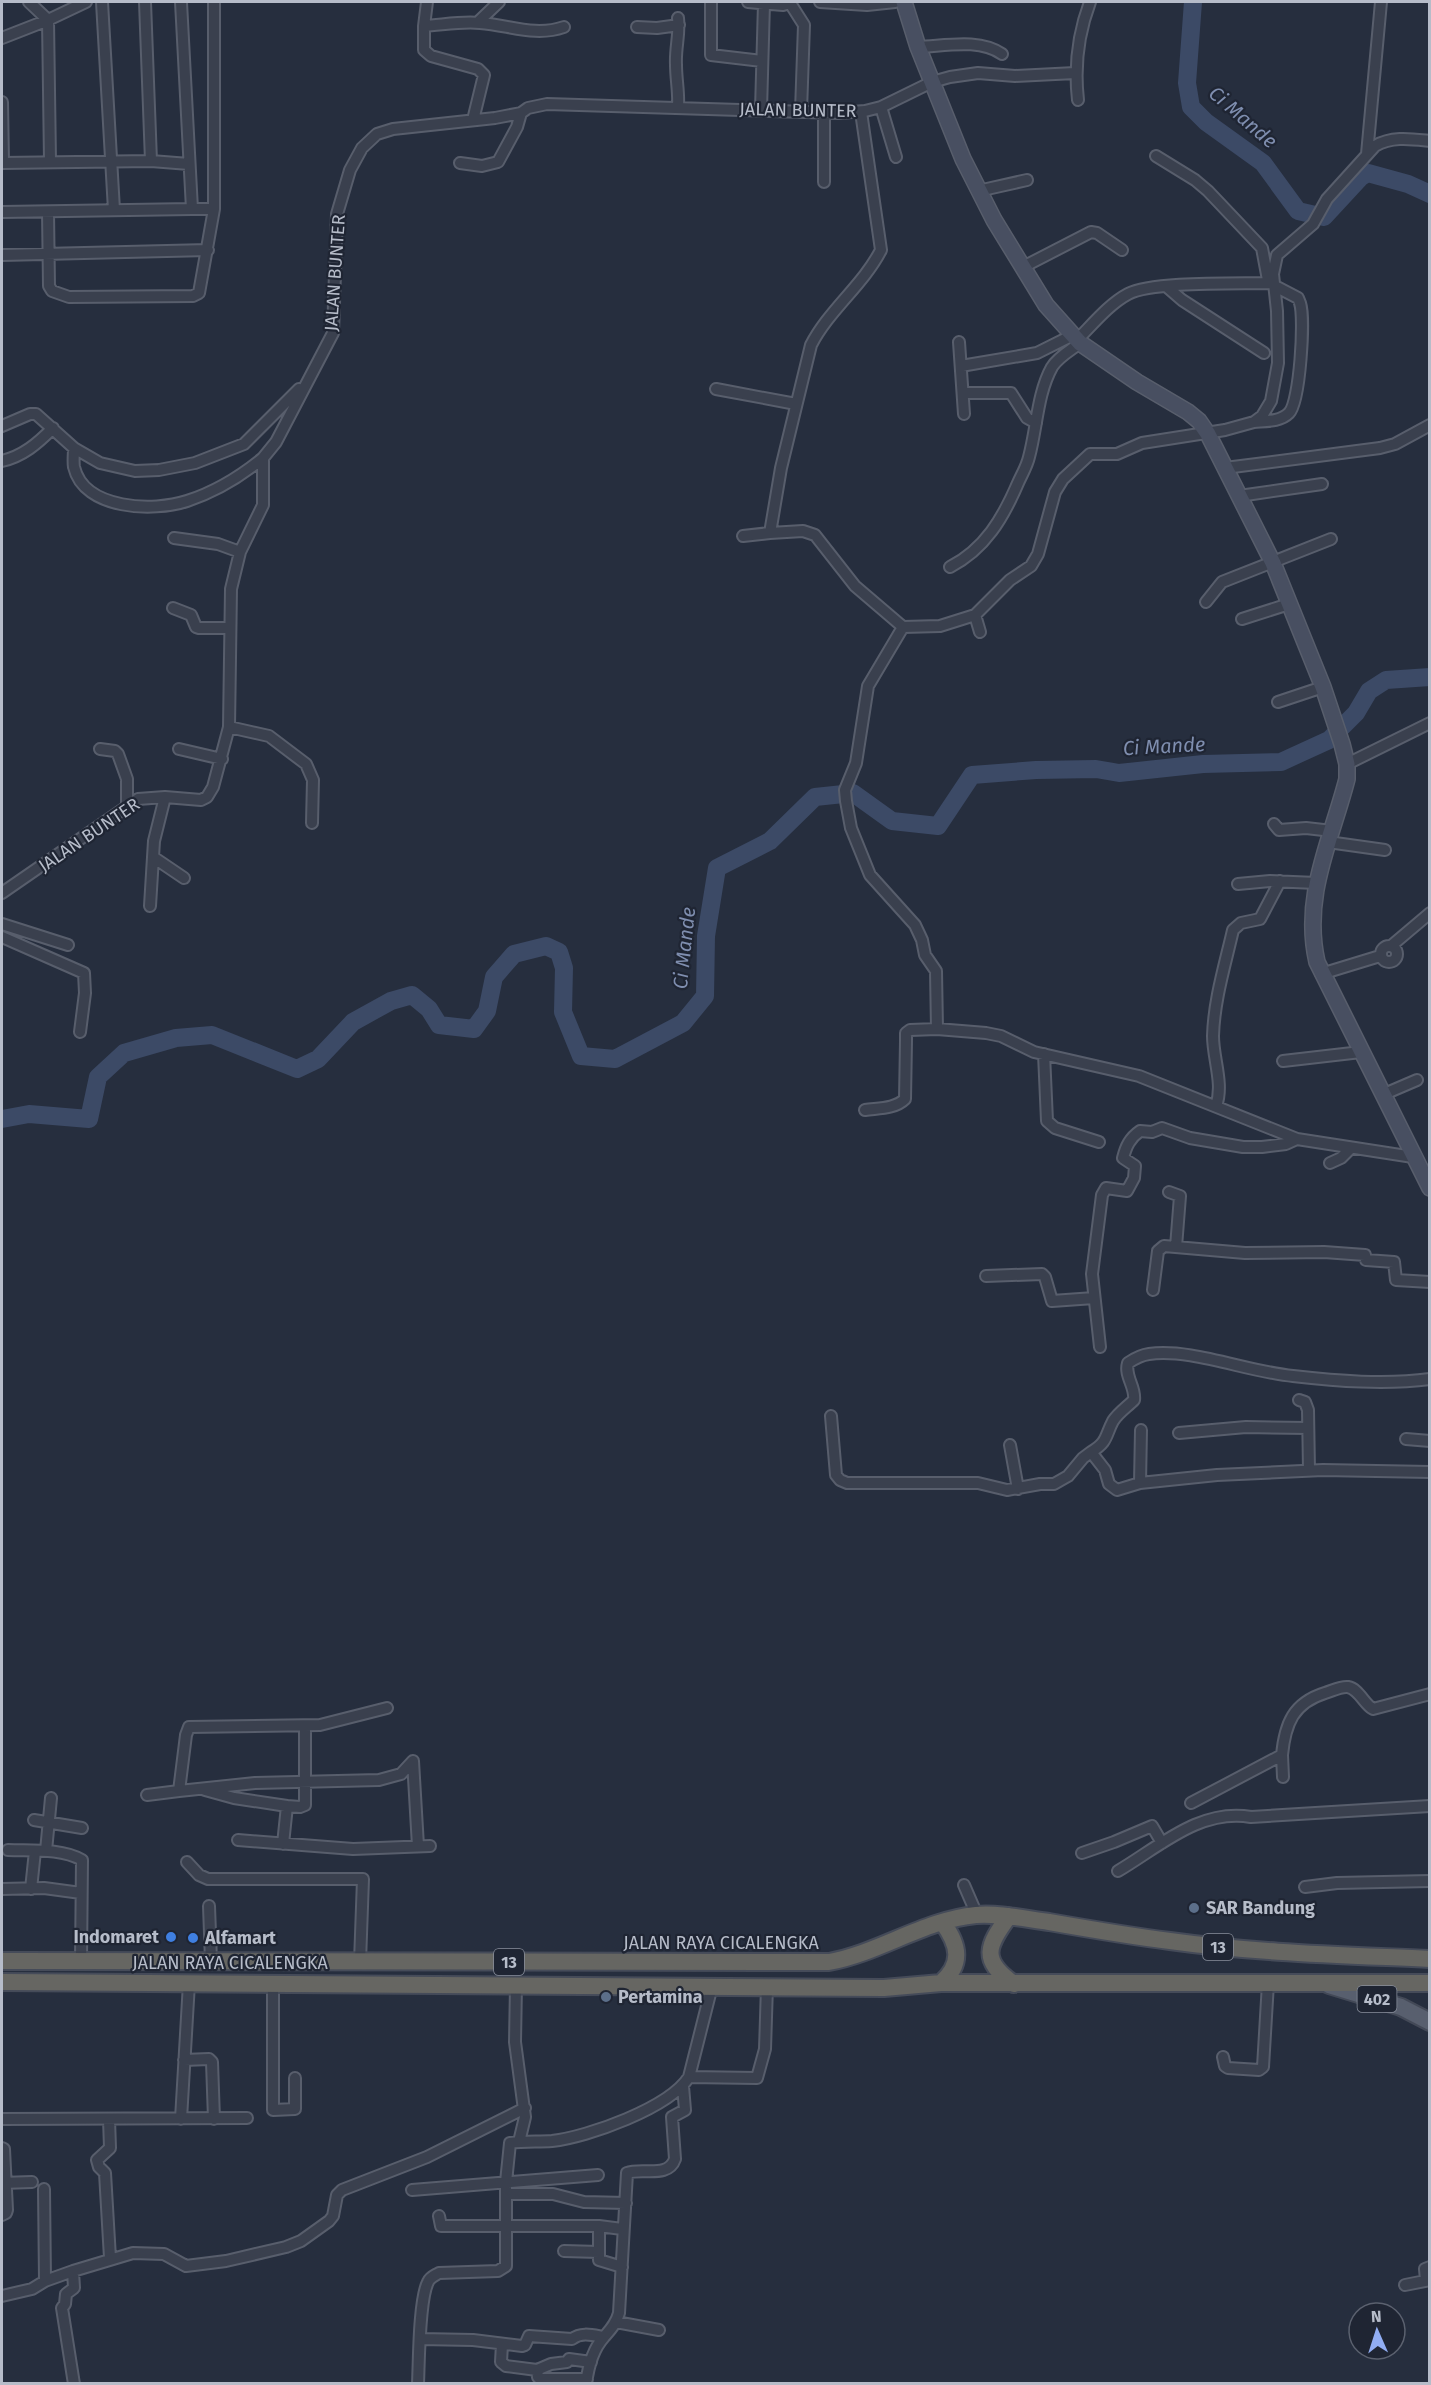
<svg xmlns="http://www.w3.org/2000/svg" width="1431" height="2385" font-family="'Fira Sans',sans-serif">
<rect width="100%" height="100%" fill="#262e3e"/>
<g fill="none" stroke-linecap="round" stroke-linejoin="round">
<!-- river -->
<path stroke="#3c4a66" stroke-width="18" d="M 1193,2 L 1187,83 L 1191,107 L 1206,122 L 1263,163 L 1298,211 L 1324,217 L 1361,177 L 1368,173 L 1408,184 L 1430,194
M 2,1119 L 29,1114 L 89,1119 L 98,1077 L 124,1053 L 176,1038 L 212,1035 L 297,1069 L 318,1059 L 353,1022 L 391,1001 L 412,995 L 429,1009 L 439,1025 L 474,1029 L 487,1011 L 494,977 L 514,954 L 546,946 L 559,952 L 564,968 L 563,1012 L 581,1056 L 615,1059 L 683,1023 L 705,996 L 706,936 L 717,868 L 770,841 L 815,797 L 853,793 L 892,821 L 938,826 L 972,775 L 1036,770 L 1096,769 L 1119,773 L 1203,764 L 1281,762 L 1329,740 L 1356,713 L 1369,691 L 1386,680 L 1430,677"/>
<defs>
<path id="minor" d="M 29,2 L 48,20 L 50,161
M 102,2 L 114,210
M 145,2 L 151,161
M 181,2 L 192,209 L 214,209
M 427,2 L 424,26 L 424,50 L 431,56 L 478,69 L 484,75 L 473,120
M 711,2 L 711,55 L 762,61
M 748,2 L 783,5 L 790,3 L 790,2
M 820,2 L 867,5 L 895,2
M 790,3 L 804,25 L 801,111
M 678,18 C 680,34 675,48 676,65 C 676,79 679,92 678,107
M 478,22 L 499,2
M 424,26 C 442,25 462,21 480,23 C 509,25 535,37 564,27
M 637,27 L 657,28 L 679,25
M 2,38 L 48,20 L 86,2
M 918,47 C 945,46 979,38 1002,54
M 1078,100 C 1074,65 1078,34 1090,2
M 2,102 L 3,162
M 881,107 L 896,157
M 761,110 L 764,3
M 824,112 L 824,182
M 1367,154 L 1381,2
M 1156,156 L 1195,180 L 1208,191 L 1262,248 L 1268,280 L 1275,286 L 1298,298 L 1300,303 C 1305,318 1300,402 1289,413 C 1280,422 1266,421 1254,422
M 2,163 L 151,161 L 189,164
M 460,163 L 482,166 L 498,162 L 517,127 L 521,113
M 978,191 L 1027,180
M 2,212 L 192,209
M 48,212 L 49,286 L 52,291 L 69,297 L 193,296 L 199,293 L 214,209 L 214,2
M 2,255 L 208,250
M 1023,267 L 1091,232 L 1097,233 L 1122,250
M 1167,287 L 1182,300 L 1264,353
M 1077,340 C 1092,325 1109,304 1128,294 C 1153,281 1239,284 1271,283
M 959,342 L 964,414
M 961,366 L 1037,353 L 1073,335
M 716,389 L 796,404
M 963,393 L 1011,393 L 1027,418 L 1036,423
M 2,426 L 30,414 L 36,414 L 74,448 L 100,463 L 135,471 L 159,470 L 195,463 L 244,444 L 299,389
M 74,448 C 74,454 73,461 74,467 C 84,510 154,512 187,501 C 215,492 241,476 263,458
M 2,461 C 23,456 37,444 53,428
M 1225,468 L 1380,448 L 1395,444 L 1430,425
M 1239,496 L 1322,484
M 770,533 L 803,531 L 815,535 L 855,586 L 903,627 L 940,626 L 975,615 L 1010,580 L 1031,566 L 1038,554 L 1055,492 L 1063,479 L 1090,454 L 1117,454 L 1142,443 L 1225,430 L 1254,422 L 1262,416 L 1271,401 L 1278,363 L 1277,311 L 1273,274 L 1277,255 L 1313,224 L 1327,199 L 1375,146 C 1392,136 1411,139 1430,141
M 743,536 L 770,533 L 781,468 L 811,345 C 829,310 863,285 881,250 L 861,112
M 174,538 L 218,544 L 240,552
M 950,567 C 985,549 1003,518 1018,483 C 1022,474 1027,466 1029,457 C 1037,428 1037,394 1052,367 C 1058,357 1071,350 1080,343
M 1206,602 L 1222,582 L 1331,539
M 173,608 L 191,615 L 196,627 L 199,628 L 230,628
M 975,615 L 980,632
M 1242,619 L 1289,604
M 903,627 L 868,686 L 856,763 L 845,790 L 846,801 L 851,828 L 870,875 L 915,925 L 922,940 L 925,955 L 936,971 L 937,1029
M 1278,702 L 1323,687
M 229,727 L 269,736 L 306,764 L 313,780 L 312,823
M 100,749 L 115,751 L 118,754 L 127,779 L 127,806
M 179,749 L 222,759
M 1347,764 L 1430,723
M 1274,824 L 1279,830 L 1306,828 L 1332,831
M 1328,842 L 1385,850
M 153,857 L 184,878
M 1238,884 L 1270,881 L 1316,883
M 2,893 L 138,799 L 165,797 L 201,800 L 207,797 L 213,787 L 229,727 L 231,589 L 240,552 L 263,505 L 263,458 L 276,442 L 333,333 L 337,214 L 350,170 L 362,148 L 377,134 L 393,129 L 495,118 L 521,113 L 528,108 L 547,104 L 839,113 L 865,111 L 881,107 L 932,82 L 950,77 L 978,73 L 1015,76 L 1075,73
M 150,906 L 154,841 L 165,797
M 2,924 L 68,945
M 2,937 L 84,973 L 85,993 L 80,1032
M1381 954a8 8 0 1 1 16 0a8 8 0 1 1-16 0Z
M 1391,946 L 1430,913
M 1321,974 L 1380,956
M 1044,1054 L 1047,1121 L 1055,1128 L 1099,1142
M 1283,1061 L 1361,1052
M 1382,1095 L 1417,1080
M 1216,1106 C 1224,1084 1213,1059 1213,1036 C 1214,1000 1225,965 1233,930 L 1241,923 L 1260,919 L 1280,881
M 865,1110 C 878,1108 895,1109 905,1099 L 906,1041 L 906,1033 L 910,1030 L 937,1029 L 986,1033 L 1001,1036 L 1034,1052 L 1139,1076 L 1297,1139 L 1413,1157
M 1330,1163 L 1341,1158 L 1350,1149
M 1169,1192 L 1180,1196 L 1176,1247
M 986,1276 L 1042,1274 L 1045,1277 L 1052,1301 L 1094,1298
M 1153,1290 L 1158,1251 L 1164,1246 L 1245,1253 L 1324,1252 L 1365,1255 L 1366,1260 L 1394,1262 L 1396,1280 L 1430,1282
M 1100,1347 L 1092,1274 L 1102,1195 L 1106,1188 L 1127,1191 L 1134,1178 L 1135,1166 L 1123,1158 C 1126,1146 1130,1138 1140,1131 L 1152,1132 L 1162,1128 L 1190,1138 L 1243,1147 L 1262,1147 L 1286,1144 L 1297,1139
M 1299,1400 L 1305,1402 L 1308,1410 L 1309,1470
M 831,1416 L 836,1475 L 840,1480 L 847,1483 L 978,1483 L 1007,1490 L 1040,1484 L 1054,1484 L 1068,1476 L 1083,1458 L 1091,1452 L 1105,1470 L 1109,1484 L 1117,1490 L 1140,1483 L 1217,1475 L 1323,1470 L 1430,1472
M 1179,1433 L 1246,1427 L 1308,1428
M 1406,1439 L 1430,1441
M 1010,1445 L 1018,1489
M 1091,1452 C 1108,1442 1105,1436 1113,1421 C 1118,1413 1127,1407 1134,1400 C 1136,1387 1124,1376 1128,1363 C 1134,1359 1141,1355 1149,1354 C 1191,1348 1248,1372 1293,1376 C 1337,1381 1385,1385 1430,1379
M 1140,1483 L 1141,1430
M 1282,1755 L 1283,1777
M 413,1761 L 418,1846
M 205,1790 L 234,1798 L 287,1806
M 179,1791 L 255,1783 L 379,1780 L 401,1774 L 413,1761
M 147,1795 L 179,1791 L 186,1735 L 189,1727 L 320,1725 L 387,1708
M 1191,1803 L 1282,1755 C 1285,1724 1293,1703 1325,1693 C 1332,1691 1341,1686 1348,1687 C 1359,1689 1364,1704 1373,1709 L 1430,1694
M 34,1820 L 82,1828
M 238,1840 L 353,1849 L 430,1846
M 283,1844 L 287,1806 L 300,1807 L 305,1805 L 305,1726
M 8,1850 C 31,1851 61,1848 82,1860 L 81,1961
M 46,1851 L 51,1798
M 1082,1853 L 1114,1842 L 1152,1826 L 1162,1843
M 187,1862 L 199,1875 L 208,1879 L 363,1879 L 360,1962
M 1118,1871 C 1159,1847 1200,1808 1251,1817 L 1430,1806
M 964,1885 L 977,1915
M 1305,1887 L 1337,1883 L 1430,1881
M 2,1889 L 44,1888 L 81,1893
M 31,1889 L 35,1851
M 209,1906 L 211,1961
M 273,1983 L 273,2110 L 295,2109 L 295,2078
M 516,1985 L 515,2042 L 525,2117 L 519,2142
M 1223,2057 L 1225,2066 L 1228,2068 L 1259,2070 L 1263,2067 L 1268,1983
M 184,2060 L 209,2059 L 212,2062 L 214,2119
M 689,2077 L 757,2078 L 765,2049 L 767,1986
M 2,2119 L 247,2118
M 109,2119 L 110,2148 L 97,2160 L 99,2167 L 105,2173 L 110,2258
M 181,2119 L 189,1983
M 2,2148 L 4,2149 L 7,2210 L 6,2213 L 2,2215
M 2,2183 L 32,2182
M 44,2189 L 45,2281
M 412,2190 L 598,2175
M 506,2194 L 553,2194 L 584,2202 L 626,2203
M 439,2216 L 441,2226 L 599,2226 L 622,2229
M 599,2226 L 599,2260 L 622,2267
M 564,2251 L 599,2252
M 73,2271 L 74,2288 L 66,2294 L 65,2304 L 62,2308 L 74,2384
M 1426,2280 L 1425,2269 L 1430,2267
M 1405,2285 L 1430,2280
M 2,2296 L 32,2289 L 45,2281 L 73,2271 L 133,2253 L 164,2254 L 186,2266 L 226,2261 L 286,2247 L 301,2241 L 329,2221 L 333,2216 L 337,2195 L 342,2190 L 427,2157 L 525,2108
M 616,2322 L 659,2330
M 420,2339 L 473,2340 L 522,2346 L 525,2345 L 529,2336 L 572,2339 C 581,2332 592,2335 604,2337
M 502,2344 L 501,2362 L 506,2366 L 537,2370 L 538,2377 L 540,2379 L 587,2379
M 537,2370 L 551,2364 L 567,2362 L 569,2359 L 591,2362
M 418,2384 C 419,2362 419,2299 428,2282 C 430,2277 434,2276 439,2273 L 498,2271 L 506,2266 L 506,2182 L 510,2143 C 524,2141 538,2142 552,2141 C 588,2137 669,2108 689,2077 L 712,1986
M 586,2384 C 588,2368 593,2349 604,2337 C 610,2330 616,2324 619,2313 L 627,2173 C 642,2167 668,2179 675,2159 L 672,2117 L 685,2110 L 683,2086"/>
<path id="secondary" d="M 904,2 L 918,47 L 963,159 L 994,220 L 1046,305 L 1080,343 L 1137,382 L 1188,412 L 1199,421 L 1208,434 L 1273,563 L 1323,687 L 1342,744 L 1347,764 L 1347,779 C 1331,841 1302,896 1317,962 L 1430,1188"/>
<path id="primary" d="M 1329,1985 L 1401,2007 L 1430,2022"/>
<path id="trunk" d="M 1009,1916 C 987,1946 980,1960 1014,1984
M 2,1961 L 829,1962 C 879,1953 924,1920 976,1915 C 1000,1913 1025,1919 1049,1922 C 1089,1929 1130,1936 1170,1941 C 1256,1953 1343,1955 1430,1959
M 2,1982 L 884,1988 L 941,1983 L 1430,1983
M 941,1983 C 963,1964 959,1945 943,1923"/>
</defs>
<!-- minor casing -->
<use href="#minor" stroke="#585e6c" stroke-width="14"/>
<!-- secondary casing -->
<use href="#secondary" stroke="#585e6c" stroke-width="18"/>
<!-- primary casing -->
<use href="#primary" stroke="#434957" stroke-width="20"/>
<!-- trunk casing -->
<use href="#trunk" stroke="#454b59" stroke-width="20"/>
<!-- minor -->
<use href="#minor" stroke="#3a404e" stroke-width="10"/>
<!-- secondary -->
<use href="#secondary" stroke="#484f61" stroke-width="15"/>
<!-- primary -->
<use href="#primary" stroke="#585f6e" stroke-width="16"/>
<!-- trunk -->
<use href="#trunk" stroke="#666662" stroke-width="16"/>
</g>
<!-- markers -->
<g fill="#5c6f8a" stroke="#1f2533" stroke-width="2">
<circle cx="1194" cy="1908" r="6"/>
<circle cx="606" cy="1997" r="6"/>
</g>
<g fill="#3f7fe0" stroke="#1f2533" stroke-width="2">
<circle cx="171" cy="1937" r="6"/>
<circle cx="193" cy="1938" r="6"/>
</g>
<g text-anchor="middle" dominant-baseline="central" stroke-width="4.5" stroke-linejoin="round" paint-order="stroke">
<!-- shield labels -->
<g fill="#1f2533" stroke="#898f9c" stroke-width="1.5">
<rect x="1203" y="1934" width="30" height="26" rx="4.5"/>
<rect x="494" y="1949" width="30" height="26" rx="4.5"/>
<rect x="1357.5" y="1986" width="39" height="26" rx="4.5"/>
</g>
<g font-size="16" font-weight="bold" fill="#b6bcc9">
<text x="1218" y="1947">13</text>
<text x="509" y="1962">13</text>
<text x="1377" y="1999">402</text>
</g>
<!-- street labels -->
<g font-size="18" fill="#b6bcc9" stroke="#1f2533">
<text transform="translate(798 110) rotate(1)">JALAN BUNTER</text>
<text transform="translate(335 273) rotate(-86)">JALAN BUNTER</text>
<text transform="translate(89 835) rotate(-34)">JALAN BUNTER</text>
<text x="721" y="1943">JALAN RAYA CICALENGKA</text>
<text x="230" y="1963">JALAN RAYA CICALENGKA</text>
</g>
<!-- poi labels -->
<g font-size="18" font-weight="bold" fill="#b6bcc9" stroke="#1f2533" text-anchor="start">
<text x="1206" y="1908">SAR Bandung</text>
<text x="159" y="1937" text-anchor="end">Indomaret</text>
<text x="205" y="1938">Alfamart</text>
<text x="618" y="1997">Pertamina</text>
</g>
<!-- water labels -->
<g font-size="20" font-style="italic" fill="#7f8eaf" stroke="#1f2533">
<text transform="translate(1243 117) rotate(41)">Ci Mande</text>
<text transform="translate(1164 746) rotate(-3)">Ci Mande</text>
<text transform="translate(684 948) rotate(-84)">Ci Mande</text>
</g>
</g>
<!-- border -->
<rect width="1431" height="2385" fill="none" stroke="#b6bcc9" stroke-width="6"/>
<!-- north arrow -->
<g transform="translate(1377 2331) rotate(357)"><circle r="28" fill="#1f2533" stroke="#5b616f" stroke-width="1.5"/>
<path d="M0-4.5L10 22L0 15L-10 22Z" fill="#91adf3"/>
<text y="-9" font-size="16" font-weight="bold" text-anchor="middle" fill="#b6bcc9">N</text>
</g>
</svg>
